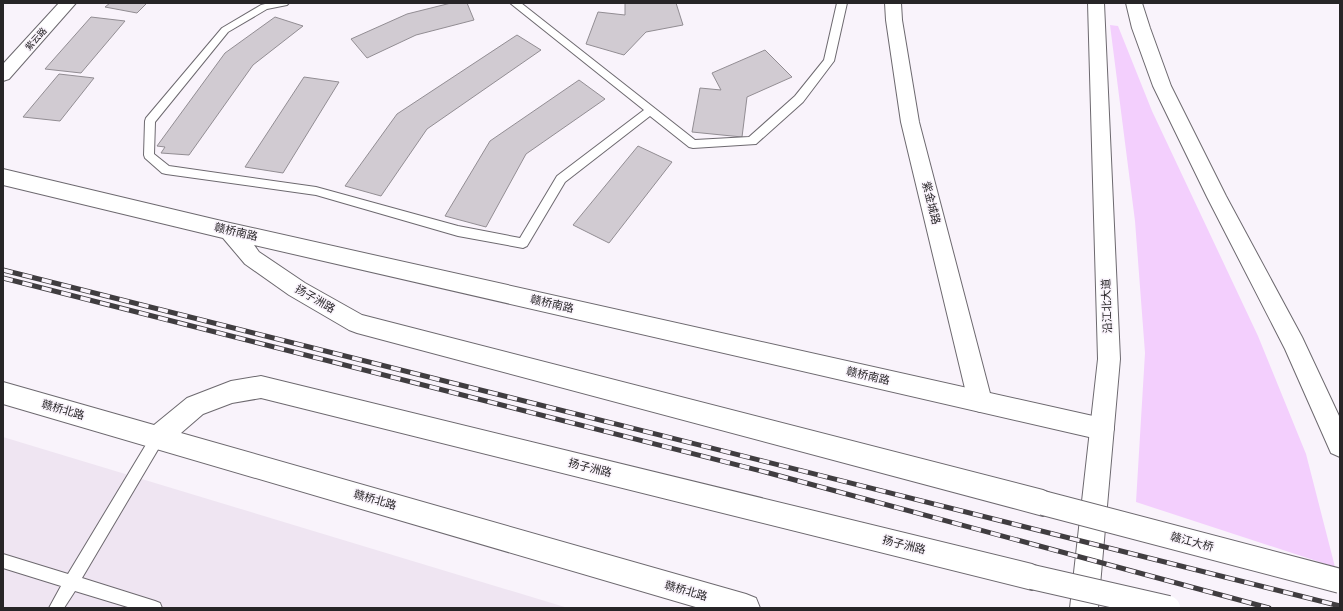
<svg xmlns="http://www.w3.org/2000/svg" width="1343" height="611" font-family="Karla,'Noto Sans SC',sans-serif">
<rect width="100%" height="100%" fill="#f9f3fb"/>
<!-- built -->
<path fill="#efe5f2" d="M 3,437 L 568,608 L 3,608 Z"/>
<!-- green -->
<path fill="#f3cffd" d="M 1110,25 L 1118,26 L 1152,111 L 1258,336 L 1306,454 L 1335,567 L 1136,502 L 1145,353 L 1135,221 Z"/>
<!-- building -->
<path fill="#d1cbd2" stroke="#928d93" d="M 110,3 L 147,3 L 137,13 L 105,7 Z
M 451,3 L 467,3 L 474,20 L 416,35 L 367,58 L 351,39 L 407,14 Z
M 625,3 L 676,3 L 683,25 L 646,32 L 624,55 L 586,44 L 598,12 L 625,15 Z
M 91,17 L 125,21 L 81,73 L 45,69 Z
M 275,17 L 303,26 L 253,65 L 189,155 L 161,153 L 165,147 L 157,146 L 225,53 Z
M 517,35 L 541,50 L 427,129 L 381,196 L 345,186 L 397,114 Z
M 765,50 L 792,77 L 747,97 L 742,137 L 692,132 L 700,88 L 721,90 L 712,73 Z
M 59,74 L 94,78 L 60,121 L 23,117 Z
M 304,77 L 339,82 L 283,173 L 245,167 Z
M 579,80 L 605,99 L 526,154 L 486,227 L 445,216 L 490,141 Z
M 638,146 L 672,162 L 609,243 L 573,225 Z"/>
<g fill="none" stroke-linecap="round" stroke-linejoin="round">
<defs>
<path id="lane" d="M 269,3 L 289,3 L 287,5 L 267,9 L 228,32 L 155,122 L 154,154 L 169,166 L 316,187 L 458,226 L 520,238 L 557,176 L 644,110 L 510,3 L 521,3 L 695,140 L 749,137 L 795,96 L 824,60 L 837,3 L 847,3 L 834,61 L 803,102 L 756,144 L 693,148 L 689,147 L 650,116 L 565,182 L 527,246 L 523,248 L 458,236 L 316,195 L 166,174 L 162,173 L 145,158 L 144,155 L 145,121 L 146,118 L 222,28 L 261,5 Z
M 158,431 L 163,433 L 165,437 L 163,441 L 82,578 L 155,601 L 160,603 L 162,608 L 131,608 L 75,591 L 64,608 L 49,608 L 61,586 L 3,568 L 3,554 L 68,574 L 153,433 Z"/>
<path id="street" d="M 59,3 L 76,3 L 9,79 L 3,81 L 3,64 Z
M 885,3 L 901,3 L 902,20 L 919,122 L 992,401 L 988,409 L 980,412 L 972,409 L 968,401 L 901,122 L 886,20 Z"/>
<path id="secondary" d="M 3,169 L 230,223 L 1102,418 L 1111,421 L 1114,429 L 1111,437 L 1102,440 L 254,245 L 259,252 L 305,283 L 362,315 L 1043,490 L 1052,494 L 1056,503 L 1052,512 L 1043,516 L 357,333 L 349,330 L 289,295 L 245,264 L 223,238 L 3,185 Z
M 261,376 L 1032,564 L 1041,568 L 1045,577 L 1041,586 L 1032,590 L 261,398 L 232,403 L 203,414 L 181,433 L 746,594 L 756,598 L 760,608 L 699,608 L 3,404 L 3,382 L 154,425 L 187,398 L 231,381 Z"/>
<path id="primary" d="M 1088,3 L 1104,3 L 1120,359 L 1098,608 L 1070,608 L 1098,359 Z
M 1126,3 L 1142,3 L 1150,28 L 1171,86 L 1226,196 L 1302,337 L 1340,418 L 1340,457 L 1331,453 L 1285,349 L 1207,197 L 1153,86 L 1132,28 Z"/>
</defs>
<!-- lane casing -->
<use href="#lane" stroke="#6d696f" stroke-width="2"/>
<!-- street casing -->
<use href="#street" stroke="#6d696f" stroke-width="2"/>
<!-- secondary casing -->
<use href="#secondary" stroke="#6d696f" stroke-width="2"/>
<!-- primary casing -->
<use href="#primary" stroke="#6d696f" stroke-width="2"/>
<!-- lane -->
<use href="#lane" fill="#fff" fill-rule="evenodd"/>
<!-- street -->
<use href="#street" fill="#fff" fill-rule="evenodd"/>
<!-- secondary -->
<use href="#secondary" fill="#fff" fill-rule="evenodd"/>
<!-- primary -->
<use href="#primary" fill="#fff" fill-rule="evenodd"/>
<defs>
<path id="rail" d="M 3,270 L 1340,606
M 3,278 L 769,473 L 1269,608"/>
</defs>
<!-- rail casing -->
<use href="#rail" stroke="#403d40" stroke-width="5"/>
<!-- rail -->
<use href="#rail" stroke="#f9f3fb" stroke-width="3.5" stroke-dasharray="10" stroke-linecap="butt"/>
<defs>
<path id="secondary-bridge" d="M 1043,503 L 1340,581
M 1032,577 L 1168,608"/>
</defs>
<!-- secondary-bridge casing -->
<use href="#secondary-bridge" stroke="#6d696f" stroke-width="26" stroke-linecap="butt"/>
<!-- secondary-bridge -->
<use href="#secondary-bridge" stroke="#fff" stroke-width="24"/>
</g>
<g text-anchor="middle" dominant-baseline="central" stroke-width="3" stroke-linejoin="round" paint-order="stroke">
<!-- far-street labels -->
<g font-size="9" fill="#272527" stroke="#f9f3fb">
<text transform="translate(36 39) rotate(-48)">紫云路</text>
</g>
<!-- street labels -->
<g font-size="11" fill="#272527" stroke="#f9f3fb">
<text transform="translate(931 203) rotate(76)">紫金城路</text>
<text transform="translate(236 232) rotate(13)">赣桥南路</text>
<text transform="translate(315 299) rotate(30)">扬子洲路</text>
<text transform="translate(552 304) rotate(13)">赣桥南路</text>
<text transform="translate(1107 306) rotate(-92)">沿江北大道</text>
<text transform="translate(868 376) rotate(13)">赣桥南路</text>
<text transform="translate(63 410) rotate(16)">赣桥北路</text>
<text transform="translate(590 468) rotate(14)">扬子洲路</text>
<text transform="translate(375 500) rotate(16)">赣桥北路</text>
<text transform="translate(1192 542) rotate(15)">赣江大桥</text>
<text transform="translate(904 545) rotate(14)">扬子洲路</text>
<text transform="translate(686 591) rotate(16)">赣桥北路</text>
</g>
</g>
<!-- border -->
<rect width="1343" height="611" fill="none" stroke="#272527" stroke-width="8"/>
</svg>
